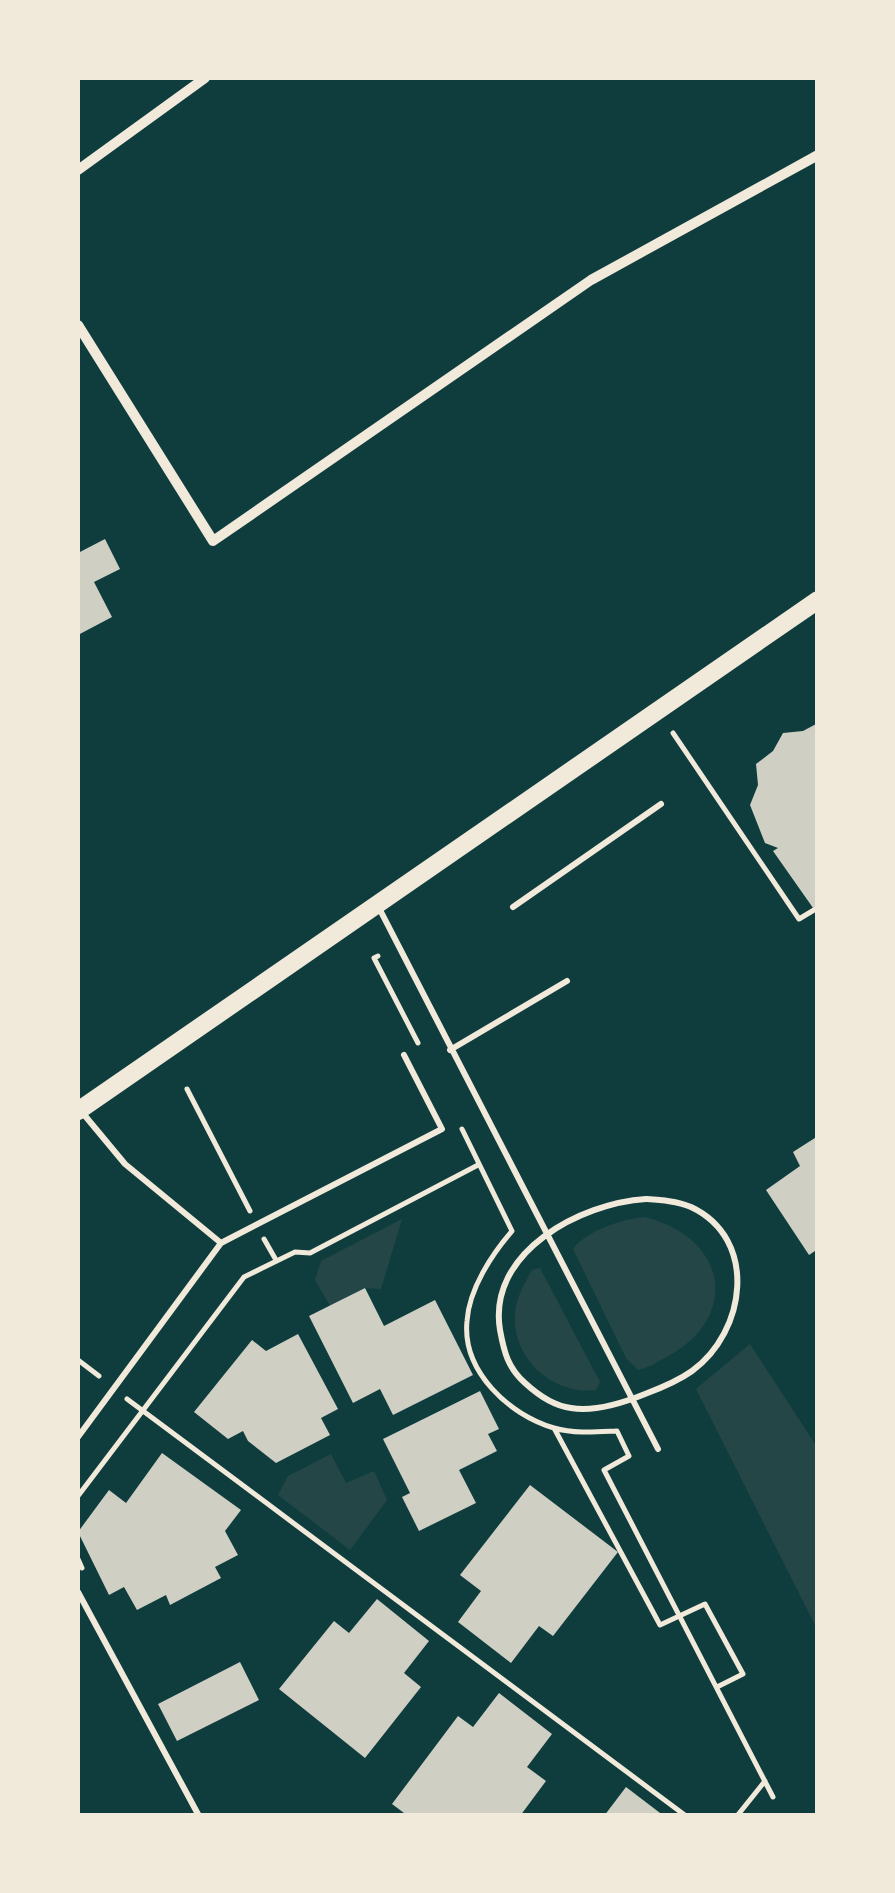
<svg xmlns="http://www.w3.org/2000/svg" width="895" height="1893" font-family="Jost,sans-serif">
<rect width="100%" height="100%" fill="#0f3d3e"/>
<!-- green -->
<path fill="#244646" d="M 644,1217 C 726,1236 742,1316 667,1357 C 657,1362 649,1368 638,1370 L 626,1358 L 573,1249 C 586,1231 622,1219 644,1217 Z
M 402,1219 L 381,1289 L 364,1288 L 330,1306 L 315,1280 L 321,1261 Z
M 540,1268 L 600,1382 L 596,1390 C 553,1395 512,1359 515,1314 C 516,1298 524,1284 532,1270 Z
M 750,1344 L 817,1447 L 817,1629 L 696,1389 Z
M 331,1454 L 346,1483 L 374,1471 L 387,1500 L 350,1550 L 278,1495 L 288,1476 Z"/>
<!-- building -->
<path fill="#cfcfc3" d="M 105,539 L 120,569 L 94,582 L 112,617 L 78,635 L 78,553 Z
M 818,723 L 818,915 L 773,851 L 778,848 L 765,843 L 750,805 L 758,785 L 756,764 L 773,751 L 783,733 L 803,731 Z
M 818,1136 L 818,1249 L 809,1255 L 766,1190 L 800,1166 L 793,1152 Z
M 365,1288 L 384,1326 L 435,1300 L 473,1375 L 393,1415 L 380,1389 L 353,1403 L 309,1316 Z
M 298,1334 L 338,1409 L 321,1418 L 330,1435 L 276,1463 L 248,1441 L 243,1431 L 228,1439 L 194,1412 L 252,1340 L 266,1351 Z
M 480,1391 L 499,1429 L 488,1434 L 497,1451 L 459,1470 L 476,1503 L 419,1531 L 402,1497 L 410,1493 L 383,1439 Z
M 162,1453 L 241,1510 L 225,1531 L 238,1555 L 215,1567 L 221,1578 L 170,1605 L 166,1595 L 137,1610 L 124,1587 L 109,1595 L 78,1532 L 109,1490 L 126,1503 Z
M 530,1485 L 618,1552 L 553,1636 L 539,1626 L 511,1663 L 458,1622 L 481,1591 L 460,1575 Z
M 377,1599 L 429,1641 L 404,1673 L 421,1687 L 365,1758 L 279,1689 L 334,1621 L 349,1633 Z
M 240,1662 L 259,1700 L 177,1741 L 158,1704 Z
M 499,1693 L 552,1734 L 527,1767 L 546,1781 L 520,1816 L 408,1816 L 392,1804 L 458,1716 L 473,1727 Z
M 626,1787 L 664,1816 L 604,1816 Z"/>
<g fill="none" stroke-linecap="round" stroke-linejoin="round">
<!-- path -->
<path stroke="#f1e9da" stroke-width="5" d="M 673,733 L 799,919 L 814,910
M 378,956 L 374,958 L 418,1043
M 187,1089 L 250,1211
M 462,1129 L 512,1231 C 492,1254 469,1289 467,1321 C 462,1371 509,1415 554,1428 C 575,1434 596,1432 617,1431 L 629,1456 L 604,1470 L 773,1797
M 264,1239 L 276,1260
M 78,1360 L 99,1376
M 127,1399 L 686,1816
M 554,1428 L 660,1625 L 705,1604 L 743,1674 L 717,1687
M 78,1496 L 244,1277 L 295,1252 L 310,1253 L 478,1165
M 78,1559 L 82,1568
M 737,1816 L 765,1781"/>
<!-- service -->
<path stroke="#f1e9da" stroke-width="6" d="M 378,906 L 658,1449
M 513,907 L 661,804
M 450,1050 L 567,981
M 81,1111 L 125,1164 L 221,1243
M 646,1199 C 661,1200 677,1201 691,1207 C 759,1239 746,1332 692,1371 C 678,1381 661,1388 645,1394 C 623,1403 595,1412 571,1408 C 554,1406 537,1394 525,1383 C 508,1368 504,1352 500,1330 C 487,1252 581,1203 646,1199 Z
M 78,1437 L 221,1243 L 442,1129 L 404,1055
M 78,1592 L 199,1816"/>
<!-- minor -->
<path stroke="#f1e9da" stroke-width="10" d="M 78,170 L 205,78
M 78,325 L 213,541 L 591,280 L 818,155"/>
<!-- tertiary -->
<path stroke="#f1e9da" stroke-width="18" d="M 78,1111 L 818,600"/>
</g>
<!-- border -->
<rect width="895" height="1893" fill="none" stroke="#f1e9da" stroke-width="160"/>
</svg>
